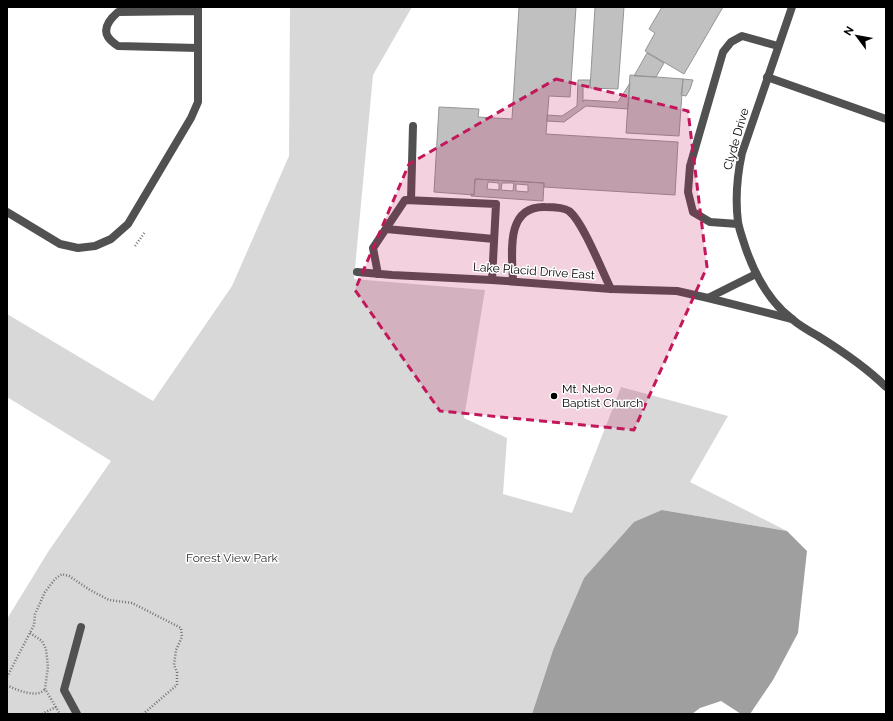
<svg xmlns="http://www.w3.org/2000/svg" width="893" height="721" font-family="Raleway,sans-serif">
<rect width="100%" height="100%" fill="#fff"/>
<!-- green -->
<path fill="#d8d8d8" d="M 290,7 L 412,7 L 373,75 L 354,279 L 485,290 L 464,418 L 507,438 L 503,494 L 572,513 L 621,387 L 728,416 L 690,482 L 787,531 L 662,510 L 584,578 L 553,650 L 532,714 L 7,714 L 7,619 L 48,552 L 111,461 L 7,397 L 7,314 L 153,401 L 232,286 L 289,156 Z"/>
<!-- water -->
<path fill="#9f9f9f" d="M 662,510 L 787,531 L 807,551 L 798,633 L 773,680 L 750,714 L 741,714 L 721,701 L 700,708 L 692,714 L 532,714 L 553,650 L 584,578 L 634,522 Z"/>
<!-- building -->
<path fill="#c0c0c0" stroke="#959595" fill-rule="evenodd" d="M 519,7 L 576,7 L 570,97 L 549,96 L 546,134 L 678,142 L 675,195 L 544,187 L 544,183 L 475,179 L 474,195 L 434,192 L 439,107 L 479,109 L 478,117 L 512,119 Z
M 595,7 L 624,7 L 618,89 L 590,88 Z
M 662,7 L 723,7 L 684,74 L 645,51 L 655,33 L 649,29 Z
M 647,53 L 664,63 L 656,77 L 634,76 Z
M 630,75 L 683,79 L 679,136 L 626,133 Z
M 683,79 L 693,80 L 690,89 L 686,96 L 681,95 Z
M 578,80 L 590,80 L 590,87 L 583,86 L 583,102 L 584,100 L 618,102 L 630,83 L 628,109 L 586,106 L 564,122 L 547,121 L 547,115 L 562,116 L 577,106 Z
M 475,179 L 544,183 L 543,201 L 471,196 L 471,194 L 474,195 ZM 488,182 L 499,183 L 499,190 L 487,189 ZM 502,183 L 514,183 L 513,191 L 501,190 ZM 516,184 L 528,185 L 528,192 L 516,191 Z"/>
<g fill="none" stroke-linecap="round" stroke-linejoin="round">
<!-- path -->
<path stroke="#737373" stroke-width="2.5" stroke-dasharray="1 2" stroke-linecap="butt" d="M 135,246 L 145,232
M 30,633 L 42,641 L 46,649 L 48,667 L 45,689 L 60,714
M 7,677 L 34,625 L 35,614 L 45,592 L 55,579 L 62,574 L 69,576 L 90,590 L 109,600 L 132,603 L 181,628 L 182,637 L 176,650 L 174,665 L 177,672 L 177,685 L 143,714
M 7,685 C 16,690 38,699 45,689
M 42,714 L 56,707"/>
<!-- service -->
<path stroke="#515151" stroke-width="8" d="M 411,200 L 413,126
M 738,224 L 710,222 L 693,212 L 688,192 L 690,166 L 723,52 L 731,42 L 742,36 L 778,46
M 386,229 L 494,239
M 378,274 L 373,248 L 405,200 L 496,204 L 492,280
M 513,281 C 512,253 505,206 545,207 C 553,207 563,207 569,211 C 583,222 602,271 611,289
M 77,714 L 64,690 L 81,627"/>
<!-- minor -->
<path stroke="#515151" stroke-width="8" d="M 198,48 L 118,46 C 115,44 110,40 108,37 C 102,27 111,18 118,12 L 198,11
M 767,77 L 886,119
M 7,212 L 60,244 L 78,248 L 95,246 L 111,239 L 128,224 L 191,118 L 198,102 L 198,7
M 357,272 L 392,275 L 492,280 L 611,289 L 677,291 L 708,298 L 792,319
M 708,298 L 756,274"/>
<!-- tertiary -->
<path stroke="#515151" stroke-width="8" d="M 792,7 L 742,153 C 737,176 735,198 738,222 C 739,228 741,234 743,240 C 752,269 767,300 792,319 C 800,326 809,331 818,336 C 842,351 866,367 886,387"/>
</g>
<!-- marked area -->
<path fill="#c2185b" fill-opacity="0.2" stroke="#c2185b" stroke-width="3" stroke-dasharray="8 5" stroke-linejoin="round" d="M 556,79 L 688,111 L 707,267 L 634,430 L 440,411 L 355,290 L 409,164 Z"/>
<!-- markers -->
<circle fill="#000" stroke="#fff" stroke-width="1.5" cx="554" cy="396" r="4"/>
<g text-anchor="middle" dominant-baseline="central" stroke-width="3" stroke-linejoin="round" paint-order="stroke">
<!-- street labels -->
<g font-size="12" fill="#000" stroke="#fff">
<text transform="translate(736 139) rotate(-74)">Clyde Drive</text>
<text transform="translate(534 271) rotate(4)">Lake Placid Drive East</text>
</g>
<!-- poi labels -->
<g font-size="12" fill="#000" stroke="#fff" text-anchor="start">
<text x="562" y="389">Mt. Nebo<tspan x="562" dy="14">Baptist Church</tspan></text>
</g>
<!-- park labels -->
<g font-size="12" fill="#2f2f2f" stroke="#fff">
<text x="232" y="558">Forest View Park</text>
</g>
</g>
<!-- border -->
<rect width="893" height="721" fill="none" stroke="#000000" stroke-width="16"/>
<!-- north arrow -->
<g transform="translate(857 36) rotate(302)" stroke="#ffffff" stroke-width="3" paint-order="stroke">
<path d="M0-3L7 15L0 10L-7 15Z" fill="#000000"/>
<text y="-6" font-size="11" font-weight="bold" text-anchor="middle" fill="#000000">N</text>
</g>
</svg>
